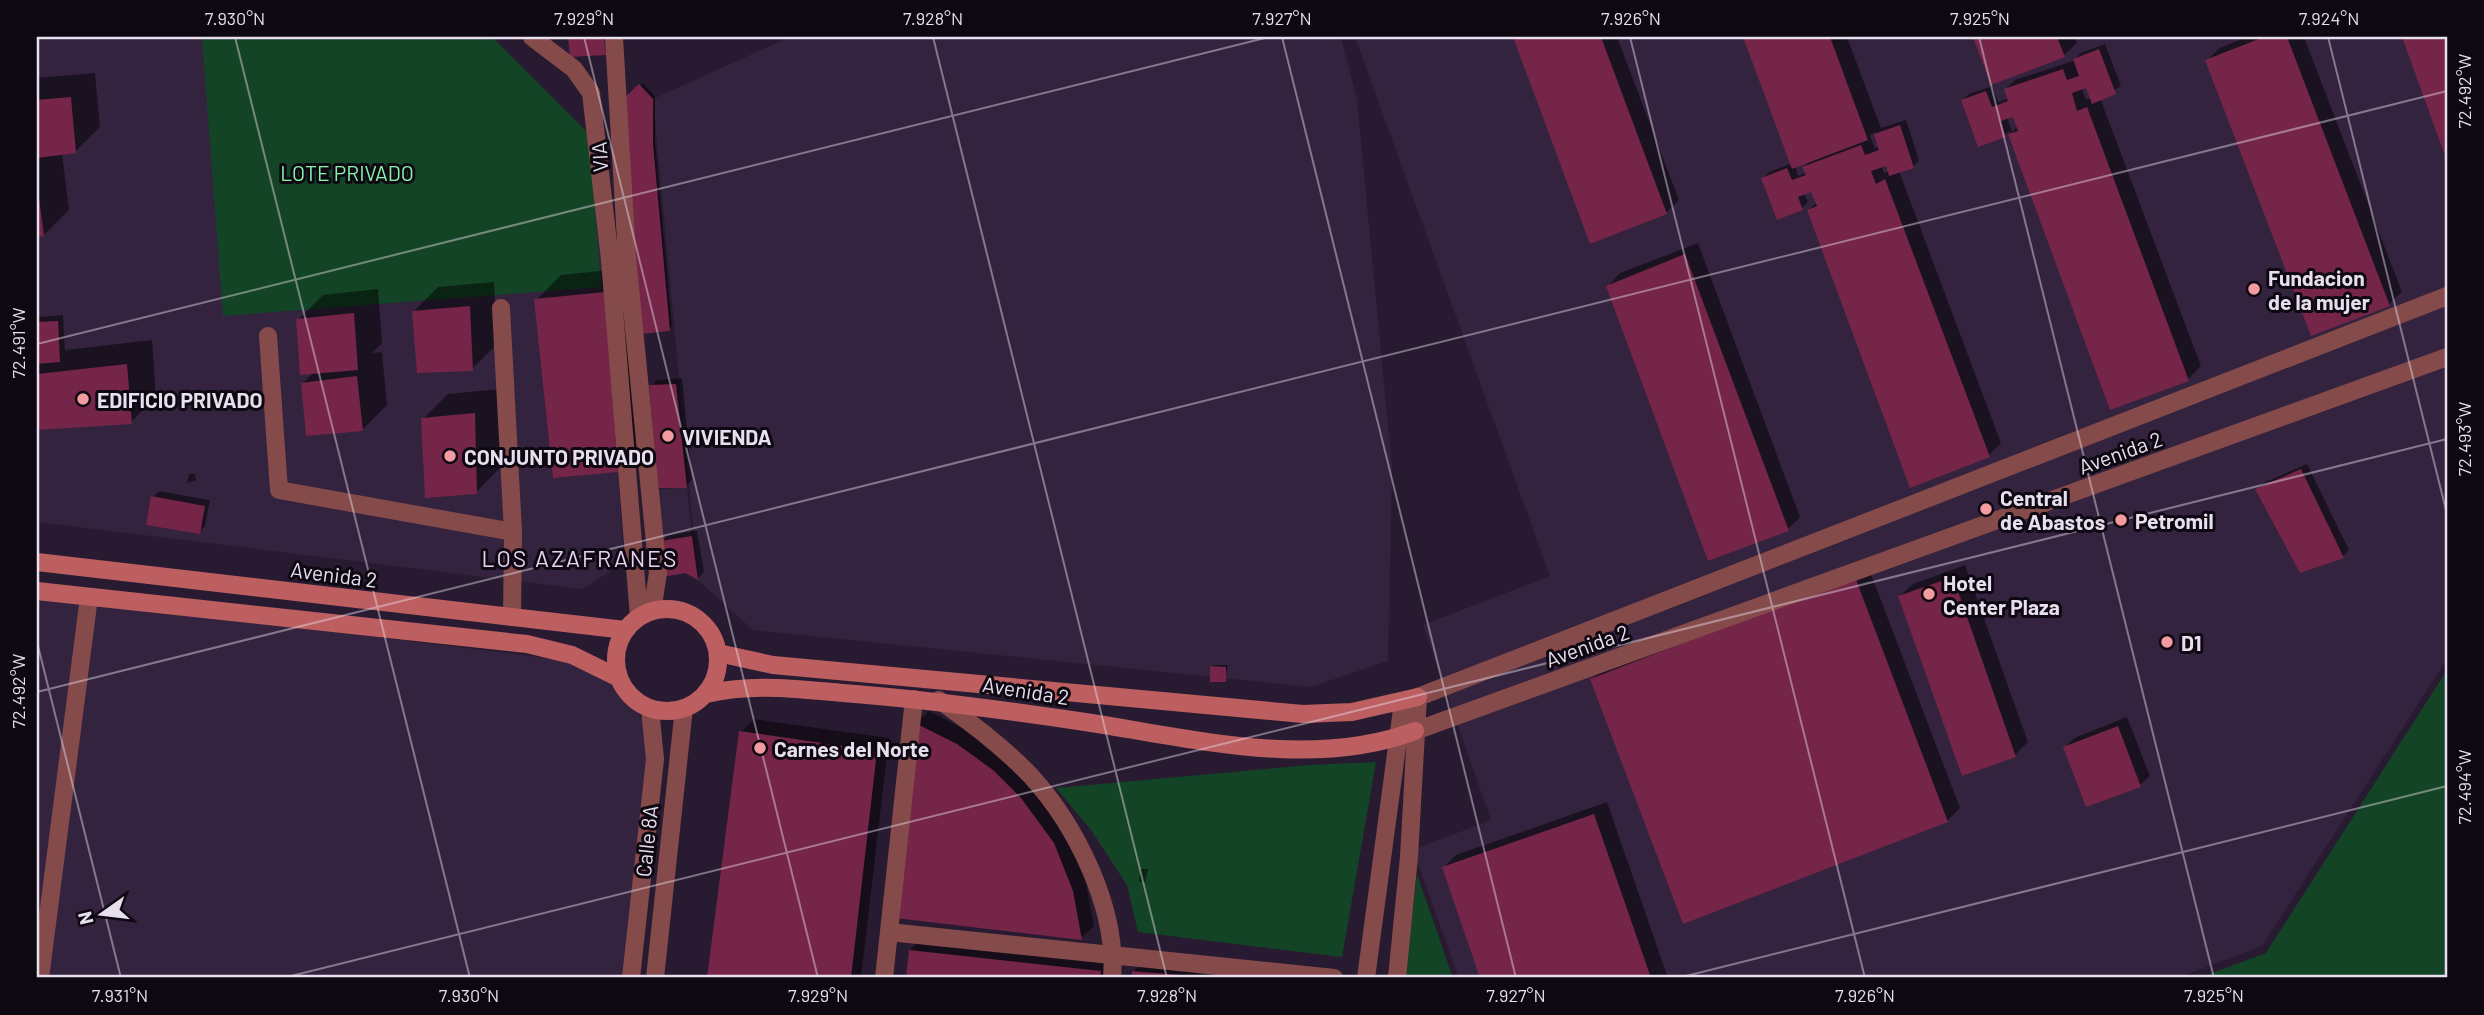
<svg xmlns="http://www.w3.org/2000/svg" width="2484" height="1015" font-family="Barlow,sans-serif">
<rect width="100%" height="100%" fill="#281b31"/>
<!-- built -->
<path fill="#34233e" d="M 37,37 L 492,37 L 589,134 L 610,354 L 624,562 L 583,589 L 37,522 Z
M 790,37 L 1341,37 L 1357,100 L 1392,468 L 1388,661 L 1311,687 L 753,630 L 698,580 L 653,99 Z
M 1355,37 L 2447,37 L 2447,659 L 2262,946 L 2177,978 L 1459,978 L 1413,850 L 1491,820 L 1423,625 L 1550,576 Z
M 687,488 L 692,536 L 660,541 L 655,489 Z
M 37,595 L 562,660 L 624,688 L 642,719 L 648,760 L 623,978 L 37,978 Z"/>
<!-- green -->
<path fill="#134426" d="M 202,37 L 492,37 L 589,134 L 601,287 L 223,316 Z
M 2447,670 L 2447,978 L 2199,978 L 2266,953 Z
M 1376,762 L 1342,957 L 1138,932 L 1127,885 L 1091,830 L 1056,788 L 1310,765 Z
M 1417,874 L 1453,978 L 1405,978 Z"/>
<!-- shadow -->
<path fill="#0007" fill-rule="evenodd" d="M 1515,37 L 1617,37 L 1679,200 L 1666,213 L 1591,241 Z
M 1744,37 L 1847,37 L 1881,128 L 1906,120 L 1919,160 L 1913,167 L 1899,171 L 2001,443 L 1989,455 L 1809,210 L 1817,202 L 1812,190 L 1804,193 L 1808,202 L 1802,208 L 1763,178 L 1769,172 L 1792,163 ZM 1875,132 L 1880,147 L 1875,148 L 1870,136 ZM 1811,160 L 1804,167 L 1806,173 L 1798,176 L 1795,166 ZM 1887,164 L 1889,171 L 1884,173 L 1881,165 Z
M 1975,37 L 2074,37 L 2077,43 L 2064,55 L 1992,83 Z
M 2247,37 L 2304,37 L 2402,292 L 2389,304 L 2207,60 L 2220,48 Z
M 2404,37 L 2447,37 L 2447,157 Z
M 2105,44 L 2121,86 L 2100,98 L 2201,366 L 2188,379 L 2112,408 L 2009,131 L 2005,135 L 1963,100 L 1969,94 L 1992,86 L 1998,102 L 2009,98 L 2006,89 L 2015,80 L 2073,61 L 2081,53 ZM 2087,86 L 2091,98 L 2086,100 L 2082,88 ZM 2014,114 L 2018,126 L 2012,132 L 2007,117 Z
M 95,73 L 100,127 L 75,152 L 62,153 L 69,210 L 44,235 L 37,235 L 37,78 Z
M 643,83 L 655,96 L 655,140 L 672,326 L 669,329 L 626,99 Z
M 1698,243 L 1800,517 L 1788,529 L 1608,286 L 1620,273 Z
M 629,268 L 642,445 L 617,470 L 536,300 L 561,275 Z
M 494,282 L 497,344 L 472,369 L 413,312 L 438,287 Z
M 378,289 L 382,343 L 372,353 L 382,352 L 387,405 L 362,430 L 303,383 L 314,372 L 298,320 L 323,295 Z
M 63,315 L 65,350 L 152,340 L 156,397 L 131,422 L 37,428 L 37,317 Z
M 682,378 L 692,480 L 686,486 L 651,386 L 657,380 Z
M 499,389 L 501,467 L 476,492 L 423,419 L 448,394 Z
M 2307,464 L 2349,550 L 2343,556 L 2258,489 L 2263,483 Z
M 189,474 L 195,474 L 196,480 L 187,483 Z
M 159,491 L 210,500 L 205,526 L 199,532 L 153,497 Z
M 697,531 L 704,572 L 698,578 L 685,571 L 662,541 L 668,535 Z
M 1965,565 L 2028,742 L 2015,755 L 1900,596 L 1913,584 Z
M 1868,566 L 1960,808 L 1947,821 L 1592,679 L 1605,667 Z
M 1214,665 L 1228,665 L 1225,681 L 1212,667 Z
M 929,711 L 970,732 L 1006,758 L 1066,830 L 1085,878 L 1094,926 L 1081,938 L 916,723 Z
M 2127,717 L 2150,776 L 2140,785 L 2065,747 L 2074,738 Z
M 754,719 L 889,738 L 861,978 L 709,978 L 741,732 Z
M 1607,802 L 1668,978 L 1482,978 L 1444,867 L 1456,855 Z
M 1141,869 L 1148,869 L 1145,882 L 1139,882 Z
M 923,938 L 1112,959 L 1110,978 L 907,978 L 910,950 Z
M 1147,959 L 1338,978 L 1133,978 L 1134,971 Z"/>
<!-- building -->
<path fill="#752547" d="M 568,37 L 604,37 L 606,55 L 570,57 Z
M 1513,37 L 1601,37 L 1667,214 L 1590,244 Z
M 1743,37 L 1830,37 L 1868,140 L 1792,169 Z
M 1973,37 L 2057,37 L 2065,57 L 1991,85 Z
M 2264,37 L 2287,37 L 2390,306 L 2311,336 L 2205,60 Z
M 2402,37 L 2447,37 L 2447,161 Z
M 2099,49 L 2116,94 L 2092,104 L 2086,88 L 2072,93 L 2077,111 L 2087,107 L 2189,381 L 2110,410 L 2008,134 L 2018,131 L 2013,117 L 2001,121 L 2006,137 L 1978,147 L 1961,100 L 1986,91 L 1992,107 L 2008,101 L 2004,89 L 2063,69 L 2067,80 L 2079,76 L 2073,59 Z
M 639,84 L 653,99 L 653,144 L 670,331 L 641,334 L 624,98 Z
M 71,97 L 76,153 L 37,158 L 37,100 Z
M 1900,125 L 1914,168 L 1889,176 L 1886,166 L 1871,171 L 1876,184 L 1885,179 L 1990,457 L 1910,488 L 1807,210 L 1817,206 L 1811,192 L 1798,197 L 1803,210 L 1777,220 L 1761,178 L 1787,168 L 1792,180 L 1806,175 L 1802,167 L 1861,145 L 1865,155 L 1879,150 L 1874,134 Z
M 37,182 L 44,236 L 37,237 Z
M 1685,254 L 1789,531 L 1708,561 L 1606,286 Z
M 605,292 L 618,472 L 553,478 L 534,299 Z
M 470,306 L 473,371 L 417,373 L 412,311 Z
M 354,313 L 358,370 L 300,375 L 296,319 Z
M 58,321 L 60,362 L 37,364 L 37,322 Z
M 127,364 L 132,424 L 37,430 L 37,374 Z
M 357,376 L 363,431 L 306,436 L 301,383 Z
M 676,384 L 687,488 L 658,488 L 649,385 Z
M 475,413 L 477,494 L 425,498 L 421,418 Z
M 2301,469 L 2344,558 L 2300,573 L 2255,489 Z
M 151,496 L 205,506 L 200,534 L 146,525 Z
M 692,536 L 698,580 L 685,573 L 663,577 L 660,541 Z
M 1855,577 L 1948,822 L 1683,924 L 1590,679 Z
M 1953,577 L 2016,757 L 1962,776 L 1898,596 Z
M 1210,666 L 1226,667 L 1226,682 L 1210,682 Z
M 915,723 L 957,744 L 993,770 L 1021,798 L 1054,843 L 1073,891 L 1082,940 L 895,918 Z
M 2118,726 L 2141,787 L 2086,807 L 2063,747 Z
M 739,731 L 877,751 L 851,978 L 707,978 Z
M 1594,814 L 1651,978 L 1480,978 L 1442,867 Z
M 909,950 L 1101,971 L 1100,978 L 906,978 Z
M 1132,971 L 1192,976 L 1192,978 L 1132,978 Z"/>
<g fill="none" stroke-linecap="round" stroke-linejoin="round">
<!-- street -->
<path stroke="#854a4a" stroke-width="18" d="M 532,37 L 574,69 L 591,93 L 610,260 L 639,617
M 614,37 L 627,257 L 617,259
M 627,257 L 658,573 L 652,611
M 501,308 L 513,532 L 512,617
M 268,336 L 279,490 L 513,532
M 939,700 C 971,723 1002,746 1030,775 C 1076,825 1118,909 1112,978
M 1415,731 L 2447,357
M 889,932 L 1334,978
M 40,978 L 89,597
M 631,978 L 655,759 L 650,709
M 655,978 L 684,708
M 884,978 L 914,699
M 1366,978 L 1403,702
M 1397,978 L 1409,857 L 1418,697 L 2447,296"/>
<!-- secondary -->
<path stroke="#bd5f60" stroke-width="18" d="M 37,562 L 625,630
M 37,591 L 527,644 L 572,655 L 619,678
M616 660a51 51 0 1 1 102 0a51 51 0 1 1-102 0Z
M 718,653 L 773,665 L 1303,714 L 1352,712 L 1418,697
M 706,694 C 751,683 796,689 843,693 C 924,699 1004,710 1085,722 C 1191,738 1311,770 1415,731"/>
</g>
<!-- ticks -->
<path fill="none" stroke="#e8dfee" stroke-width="2" stroke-opacity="0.45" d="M 235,37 L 470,978M 584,37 L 818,978M 933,37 L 1167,978M 1282,37 L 1516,978M 1630,37 L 1865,978M 1979,37 L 2214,978M 2328,37 L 2447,514M 37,344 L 1269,37M 37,642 L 121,978M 37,692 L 2447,91M 283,978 L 2447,439M 1678,978 L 2447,786"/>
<!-- markers -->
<g fill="#f49b9f" stroke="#0e0812" stroke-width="2.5">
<circle cx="2254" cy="289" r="7"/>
<circle cx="83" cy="399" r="7"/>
<circle cx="668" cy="436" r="7"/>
<circle cx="450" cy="456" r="7"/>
<circle cx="1986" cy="509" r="7"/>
<circle cx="2121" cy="520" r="7"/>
<circle cx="1929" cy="594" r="7"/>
<circle cx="2167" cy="642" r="7"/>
<circle cx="760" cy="748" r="7"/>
</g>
<g text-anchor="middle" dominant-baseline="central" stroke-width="6" stroke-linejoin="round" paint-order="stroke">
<!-- street labels -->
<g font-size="21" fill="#e8dfee" stroke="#0e0812">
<text transform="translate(599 157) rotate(-93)">VIA</text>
<text transform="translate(2120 452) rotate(-20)">Avenida 2</text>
<text transform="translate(334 574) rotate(7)">Avenida 2</text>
<text transform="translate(1587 645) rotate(-20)">Avenida 2</text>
<text transform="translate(1026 690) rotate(9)">Avenida 2</text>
<text transform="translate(646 841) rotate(-84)">Calle 8A</text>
</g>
<!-- park labels -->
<g font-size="21" fill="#85f4a9" stroke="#0e0812">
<text x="347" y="172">LOTE PRIVADO</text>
</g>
<!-- poi labels -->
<g font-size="21" font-weight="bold" fill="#e8dfee" stroke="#0e0812" text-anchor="start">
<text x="2268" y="277">Fundacion<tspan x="2268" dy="24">de la mujer</tspan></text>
<text x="97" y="399">EDIFICIO PRIVADO</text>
<text x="682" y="436">VIVIENDA</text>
<text x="464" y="456">CONJUNTO PRIVADO</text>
<text x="2000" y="497">Central<tspan x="2000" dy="24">de Abastos</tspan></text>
<text x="2135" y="520">Petromil</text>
<text x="1943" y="582">Hotel<tspan x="1943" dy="24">Center Plaza</tspan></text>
<text x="2181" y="642">D1</text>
<text x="774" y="748">Carnes del Norte</text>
</g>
<!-- neighbourhood labels -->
<g font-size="23" letter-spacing="2" fill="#e5d3f1" stroke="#0e0812">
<text x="580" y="558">LOS AZAFRANES</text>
</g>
</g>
<!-- border -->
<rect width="2484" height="1015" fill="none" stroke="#0e0812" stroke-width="77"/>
<!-- north arrow -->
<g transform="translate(102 914) rotate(256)" stroke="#0e0812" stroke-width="5" paint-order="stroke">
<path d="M0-5L12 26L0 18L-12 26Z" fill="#e8dfee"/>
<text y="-10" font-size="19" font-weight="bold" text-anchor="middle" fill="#e8dfee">N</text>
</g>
<rect x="38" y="38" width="2408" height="938" fill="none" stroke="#e8dfee" stroke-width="2.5"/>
<g font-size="18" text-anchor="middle" fill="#e8dfee">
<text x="235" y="25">7.930°N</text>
<text x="584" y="25">7.929°N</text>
<text x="933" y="25">7.928°N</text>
<text x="1282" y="25">7.927°N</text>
<text x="1631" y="25">7.926°N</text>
<text x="1980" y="25">7.925°N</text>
<text x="2329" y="25">7.924°N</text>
<text transform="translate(2465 91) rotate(-90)" y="6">72.492°W</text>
<text transform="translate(19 343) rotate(-90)" y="6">72.491°W</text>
<text transform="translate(2465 439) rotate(-90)" y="6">72.493°W</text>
<text transform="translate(19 691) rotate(-90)" y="6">72.492°W</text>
<text transform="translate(2465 787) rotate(-90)" y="6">72.494°W</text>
<text x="120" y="1002">7.931°N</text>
<text x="469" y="1002">7.930°N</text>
<text x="818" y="1002">7.929°N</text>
<text x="1167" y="1002">7.928°N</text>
<text x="1516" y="1002">7.927°N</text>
<text x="1865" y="1002">7.926°N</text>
<text x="2214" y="1002">7.925°N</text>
</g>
</svg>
